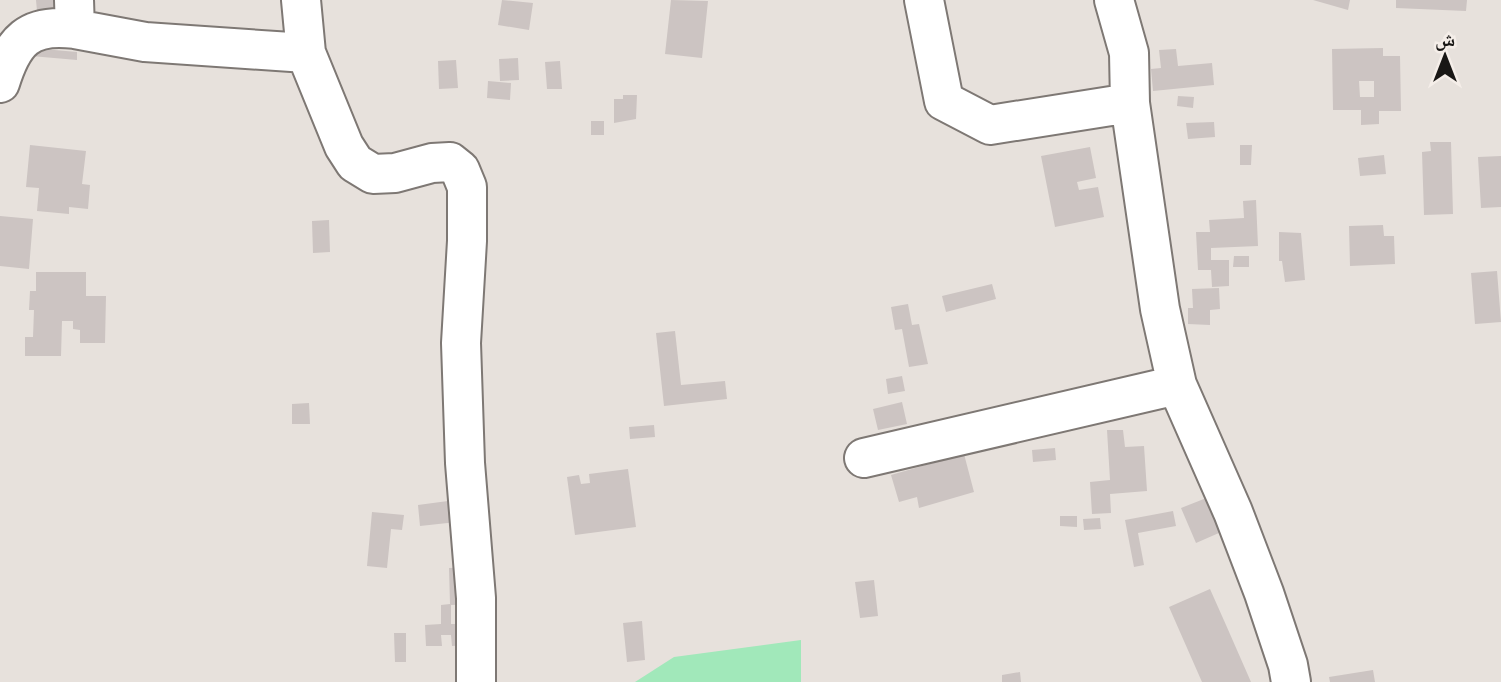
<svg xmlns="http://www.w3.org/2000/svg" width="1501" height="682" font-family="Poppins,'Noto Naskh Arabic',sans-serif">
<rect width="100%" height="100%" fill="#e7e1dc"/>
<!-- green -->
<path fill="#a1e8ba" d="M 801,640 L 801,682 L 635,682 L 674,657 Z"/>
<!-- building -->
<path fill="#ccc4c2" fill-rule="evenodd" d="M 36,0 L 55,0 L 56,9 L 37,11 Z
M 502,0 L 533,3 L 529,30 L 498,25 Z
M 671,0 L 708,1 L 702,58 L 665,54 Z
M 1313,0 L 1350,0 L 1348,10 Z
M 1396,0 L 1467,0 L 1466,11 L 1396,8 Z
M 32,48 L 77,52 L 77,60 L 31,56 Z
M 1383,48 L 1383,56 L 1400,56 L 1401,111 L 1379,111 L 1379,124 L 1361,125 L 1361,110 L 1333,110 L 1332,49 ZM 1359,81 L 1374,81 L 1374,97 L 1360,97 Z
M 1176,49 L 1178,66 L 1212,63 L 1214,85 L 1153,91 L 1151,69 L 1161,68 L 1159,50 Z
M 518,58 L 519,80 L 500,81 L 499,59 Z
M 456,60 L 458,88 L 439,89 L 438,61 Z
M 560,61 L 562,89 L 547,89 L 545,62 Z
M 488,81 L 511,83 L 510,100 L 487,98 Z
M 623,95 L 637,95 L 636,119 L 614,123 L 614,99 L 623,99 Z
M 1178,96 L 1194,97 L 1193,108 L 1177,106 Z
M 591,121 L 604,121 L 604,135 L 591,135 Z
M 1214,122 L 1215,137 L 1188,139 L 1186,123 Z
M 1430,142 L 1451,142 L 1453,214 L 1424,215 L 1422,152 L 1431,151 Z
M 30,145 L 86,151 L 82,184 L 90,185 L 88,209 L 69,207 L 69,214 L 37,211 L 39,188 L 26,187 Z
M 1240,145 L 1252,145 L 1251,165 L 1240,165 Z
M 1090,147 L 1096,178 L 1077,182 L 1079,190 L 1098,187 L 1104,217 L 1055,227 L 1041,156 Z
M 1384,155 L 1386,174 L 1360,176 L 1358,158 Z
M 1501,156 L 1501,207 L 1481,208 L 1478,157 Z
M 1256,200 L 1258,246 L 1211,248 L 1211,260 L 1229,260 L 1229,286 L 1212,287 L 1211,270 L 1198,270 L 1196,232 L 1210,232 L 1209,220 L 1244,218 L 1243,201 Z
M 0,216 L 33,219 L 29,269 L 0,266 Z
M 329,220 L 330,252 L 313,253 L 312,221 Z
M 1383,225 L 1384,236 L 1394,236 L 1395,264 L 1350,266 L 1349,226 Z
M 1279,232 L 1301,233 L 1305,280 L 1285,282 L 1282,261 L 1279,261 Z
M 1234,256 L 1249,256 L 1249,267 L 1233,267 Z
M 1497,271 L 1501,322 L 1475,324 L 1471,273 Z
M 36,272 L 86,272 L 86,296 L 106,296 L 105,343 L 80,343 L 80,330 L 73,329 L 73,321 L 62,321 L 61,356 L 25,356 L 25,337 L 33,337 L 34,310 L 29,310 L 30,291 L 36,291 Z
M 992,284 L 996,299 L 946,312 L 942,296 Z
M 1219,288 L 1220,309 L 1210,310 L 1210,325 L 1188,324 L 1188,308 L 1193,308 L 1192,289 Z
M 908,304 L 912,325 L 919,324 L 928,364 L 909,367 L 902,329 L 895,330 L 891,307 Z
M 675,331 L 681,385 L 725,381 L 727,399 L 664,406 L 656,333 Z
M 902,376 L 905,391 L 888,394 L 886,379 Z
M 902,402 L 907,424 L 878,430 L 873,409 Z
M 309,403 L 310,424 L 292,424 L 292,404 Z
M 654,425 L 655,437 L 630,439 L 629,427 Z
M 1107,430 L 1123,430 L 1125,447 L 1144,446 L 1147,491 L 1110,494 L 1111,513 L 1092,514 L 1090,482 L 1110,480 Z
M 1055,448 L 1056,460 L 1033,462 L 1032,450 Z
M 964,454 L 974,492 L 919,508 L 917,497 L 899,502 L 891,475 Z
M 628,469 L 636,527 L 575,535 L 567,477 L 579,475 L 581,484 L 590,483 L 589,474 Z
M 1214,495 L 1228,529 L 1196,543 L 1181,508 Z
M 463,499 L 466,521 L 420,526 L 418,505 Z
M 1173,511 L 1176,526 L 1138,533 L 1144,565 L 1134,567 L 1125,520 Z
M 372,512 L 404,515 L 402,530 L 391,529 L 387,568 L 367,566 Z
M 1060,516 L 1077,516 L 1077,527 L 1060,526 Z
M 1100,518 L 1101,529 L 1084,530 L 1083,519 Z
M 475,567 L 476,604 L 451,605 L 451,624 L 467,624 L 467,645 L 452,646 L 451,635 L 441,635 L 442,646 L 426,646 L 425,625 L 441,624 L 441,605 L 450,604 L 449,568 Z
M 874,580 L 878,616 L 860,618 L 855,582 Z
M 1210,589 L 1226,625 L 1251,682 L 1202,682 L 1169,607 Z
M 642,621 L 645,660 L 627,662 L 623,623 Z
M 394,633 L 406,633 L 406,662 L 395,662 Z
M 1373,670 L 1375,682 L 1330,682 L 1329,677 Z
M 1020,672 L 1021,682 L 1002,682 L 1002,675 Z"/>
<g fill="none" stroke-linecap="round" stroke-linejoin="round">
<defs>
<path id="minor" d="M 301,0 L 306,53 L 344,146 L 355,163 L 373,174 L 395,173 L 432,163 L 450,162 L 460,170 L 467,187 L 467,241 L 461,343 L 465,463 L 476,598 L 476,682
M 924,0 L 944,101 L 990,125 L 1130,103
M 1114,0 L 1129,53 L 1130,103 L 1160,309 L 1177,385 L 1233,512 L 1264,593 L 1288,665 L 1291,682
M 75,29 L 145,42 L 306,53
M 0,83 C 13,41 28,23 75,29 L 74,0
M 864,458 L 1177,385"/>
</defs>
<!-- minor casing -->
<use href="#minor" stroke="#7e7874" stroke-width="42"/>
<!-- minor -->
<use href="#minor" stroke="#fff" stroke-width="38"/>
</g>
<!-- north arrow -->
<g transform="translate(1445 56)" stroke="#f5eee9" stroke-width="5" paint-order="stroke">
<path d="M0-5L12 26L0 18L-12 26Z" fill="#191715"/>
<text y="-10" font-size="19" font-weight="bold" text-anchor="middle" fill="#191715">ش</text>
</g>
</svg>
